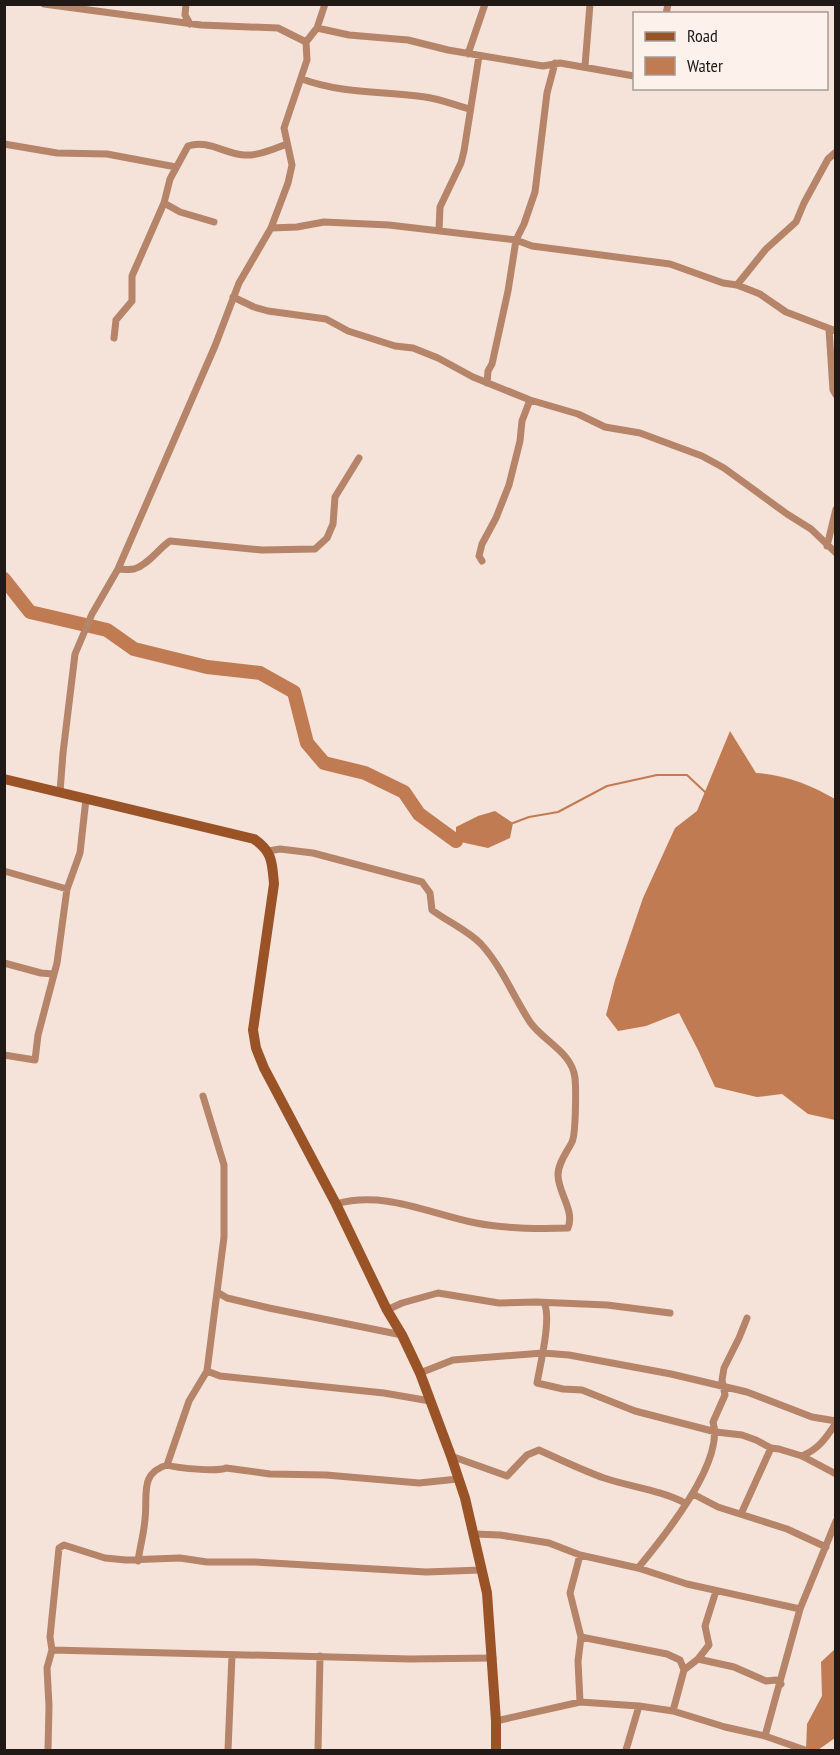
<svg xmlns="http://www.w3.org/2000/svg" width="840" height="1755" font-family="'PT Sans Narrow',sans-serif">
<rect width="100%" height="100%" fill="#f5e2d8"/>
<!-- water -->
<path fill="#c17b53" d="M 730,731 L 756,773 C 783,774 812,785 835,799 L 835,1120 L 808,1114 L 782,1094 L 757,1097 L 715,1087 L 698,1050 L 679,1013 L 646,1026 L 618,1031 L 606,1015 L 615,980 L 643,898 L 675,828 L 697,811 Z
M 495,811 L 513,823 L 510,838 L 488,848 L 456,841 L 456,827 L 478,816 Z
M 835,1649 L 835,1738 L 818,1750 L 806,1750 L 807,1724 L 822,1696 L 821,1662 Z"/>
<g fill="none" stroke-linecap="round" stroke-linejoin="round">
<!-- stream -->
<path stroke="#c17b53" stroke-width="2" d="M 513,823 L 529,817 L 558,812 L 607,786 L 657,775 L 687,775 L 705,792"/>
<!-- river -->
<path stroke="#c17b53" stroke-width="14" d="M 4,579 L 30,612 L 107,630 L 134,649 L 207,667 L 260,673 L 294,692 L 307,743 L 324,763 L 365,773 L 404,792 L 419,814 L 456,841"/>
<!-- street -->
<path stroke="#b68468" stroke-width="7" d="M 44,4 L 201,25 L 278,28 L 306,42
M 186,4 L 185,15 L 190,24
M 666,14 L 668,4
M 317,28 L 349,35 L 408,40 L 448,50 L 543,66 L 560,63 L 634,76
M 468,54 L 485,4
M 585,66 L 590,4
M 302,79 C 342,94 384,91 425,97 C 440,99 455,105 470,109
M 4,144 L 57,153 L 107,154 L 176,167
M 164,203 L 180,212 L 214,222
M 271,228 L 297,227 L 324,222 L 389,225 L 516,240 L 532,246 L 670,264 L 723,283 L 737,285 L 760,294 L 786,312 L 836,331
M 439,231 L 440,207 L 461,163 L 464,151 L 479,56
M 737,285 L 766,249 L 796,222 L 804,203 L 828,159 L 836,152
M 233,297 L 254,307 L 268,311 L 326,319 L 348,331 L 395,346 L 413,348 L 438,358 L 473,377 L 530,400 L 578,414 L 605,427 L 640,433 L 702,456 L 724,468 L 787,514 L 811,529 L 836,553
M 829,329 L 833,390 L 836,395
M 114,338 L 116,320 L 132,301 L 132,276 L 164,203 L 170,179 L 188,146 C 208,139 225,154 244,155 C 258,156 274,149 287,144
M 487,383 L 488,371 L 492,364 L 508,291 L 516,240 L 524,224 L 535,192 L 547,93 L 555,63
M 827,546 L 836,509
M 482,561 L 479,556 L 482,544 L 496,518 L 509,485 L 520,441 L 522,421 L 530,400
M 118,569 C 123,569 129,570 134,569 C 148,565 158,549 170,541 L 262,550 L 315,549 L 327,538 L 333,524 L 335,497 L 359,458
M 60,792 L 63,753 L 75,654 L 92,614 L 118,569 L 215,346 L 239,283 L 271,228 L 288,183 L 292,165 L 284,128 L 307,60 L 306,42 L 317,28 L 325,4
M 268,851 L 280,849 L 313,853 L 422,882 L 430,893 L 432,910 C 448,922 467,930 481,944 C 502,967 513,996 530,1022 C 543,1041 572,1052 575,1078 C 576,1088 576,1134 572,1142 C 567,1152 558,1163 558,1175 C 558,1193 575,1210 568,1228 C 537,1229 506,1229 476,1223 C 430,1214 384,1190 336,1204
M 4,871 L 67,889
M 4,963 L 41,973 L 53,974
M 4,1055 L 35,1060 L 38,1035 L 57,963 L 67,889 L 80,853 L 86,799
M 217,1292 L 227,1298 L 269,1308 L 402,1335
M 544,1303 C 552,1317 540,1366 537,1383 L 563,1389 L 582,1390 L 635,1411 L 716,1432 L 742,1435 L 756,1440 L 771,1448 L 779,1449 L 802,1456 L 836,1474
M 387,1310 L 402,1303 L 438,1293 L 499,1303 L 536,1302 L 607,1305 L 670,1313
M 207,1371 L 220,1376 L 384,1393 L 430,1401
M 420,1373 L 453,1360 L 543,1353 L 569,1355 L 671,1374 L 747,1392 L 812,1417 L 836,1421
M 451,1456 L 507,1476 L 527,1455 L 539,1450 C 561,1460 582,1470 604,1478 C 631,1487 660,1490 685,1503
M 802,1456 C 819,1449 826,1438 836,1423
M 167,1465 L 189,1401 L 207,1371 L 224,1237 L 224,1165 L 203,1096
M 693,1494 L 718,1507 L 787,1529 L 826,1547
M 741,1514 L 771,1448
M 474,1534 L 500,1535 L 549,1543 L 580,1555 L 638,1568 L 687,1584 L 800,1609
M 580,1555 L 570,1593 L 581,1637 L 578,1661 L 580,1702
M 138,1561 C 140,1547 144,1533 145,1519 C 148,1496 139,1473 167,1465 C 177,1468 217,1472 226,1468 L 270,1474 L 326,1475 L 419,1483 L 458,1479
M 638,1568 C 663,1538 725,1462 713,1422 L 725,1395 L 722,1380 L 724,1368 L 739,1338 L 747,1318
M 581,1637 L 667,1654 L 680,1660 L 684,1670
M 52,1650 L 410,1659 L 493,1658
M 698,1659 L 734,1667 L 766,1681 L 776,1680 L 781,1684
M 673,1711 L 684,1670 L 698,1659 L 709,1645 L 705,1626 L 716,1591
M 496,1721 L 580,1702 L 639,1706 L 673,1711 L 725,1727 L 765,1736 L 805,1750
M 765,1736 L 800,1609 L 836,1521
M 48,1750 L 49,1706 L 47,1668 L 52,1650 L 50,1637 L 59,1548 L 64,1545 L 105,1558 L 126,1560 L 180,1558 L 207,1562 L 255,1562 L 426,1572 L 481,1570
M 228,1750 L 232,1655
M 318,1750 L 320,1656
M 626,1750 L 639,1706"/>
<!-- secondary -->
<path stroke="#9a5326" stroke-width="10" d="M 4,779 L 254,839 C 273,852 272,863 274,884 L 253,1030 L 256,1048 L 264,1068 L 336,1204 L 387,1310 L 402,1335 L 420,1373 L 451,1456 L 465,1498 L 487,1593 L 496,1721 L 496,1750"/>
</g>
<!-- border -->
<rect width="840" height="1755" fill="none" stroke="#201916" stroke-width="12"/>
<!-- legend -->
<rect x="633" y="12" width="195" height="78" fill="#fdf1eb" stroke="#a59b96" stroke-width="1.5"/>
<rect x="645" y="32" width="30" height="9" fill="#9a5326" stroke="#a59b96" stroke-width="1.5"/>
<text x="687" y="42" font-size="18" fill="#201916">Road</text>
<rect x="645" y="57" width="30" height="18" fill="#c17b53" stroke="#a59b96" stroke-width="1.5"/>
<text x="687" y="72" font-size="18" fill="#201916">Water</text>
</svg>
